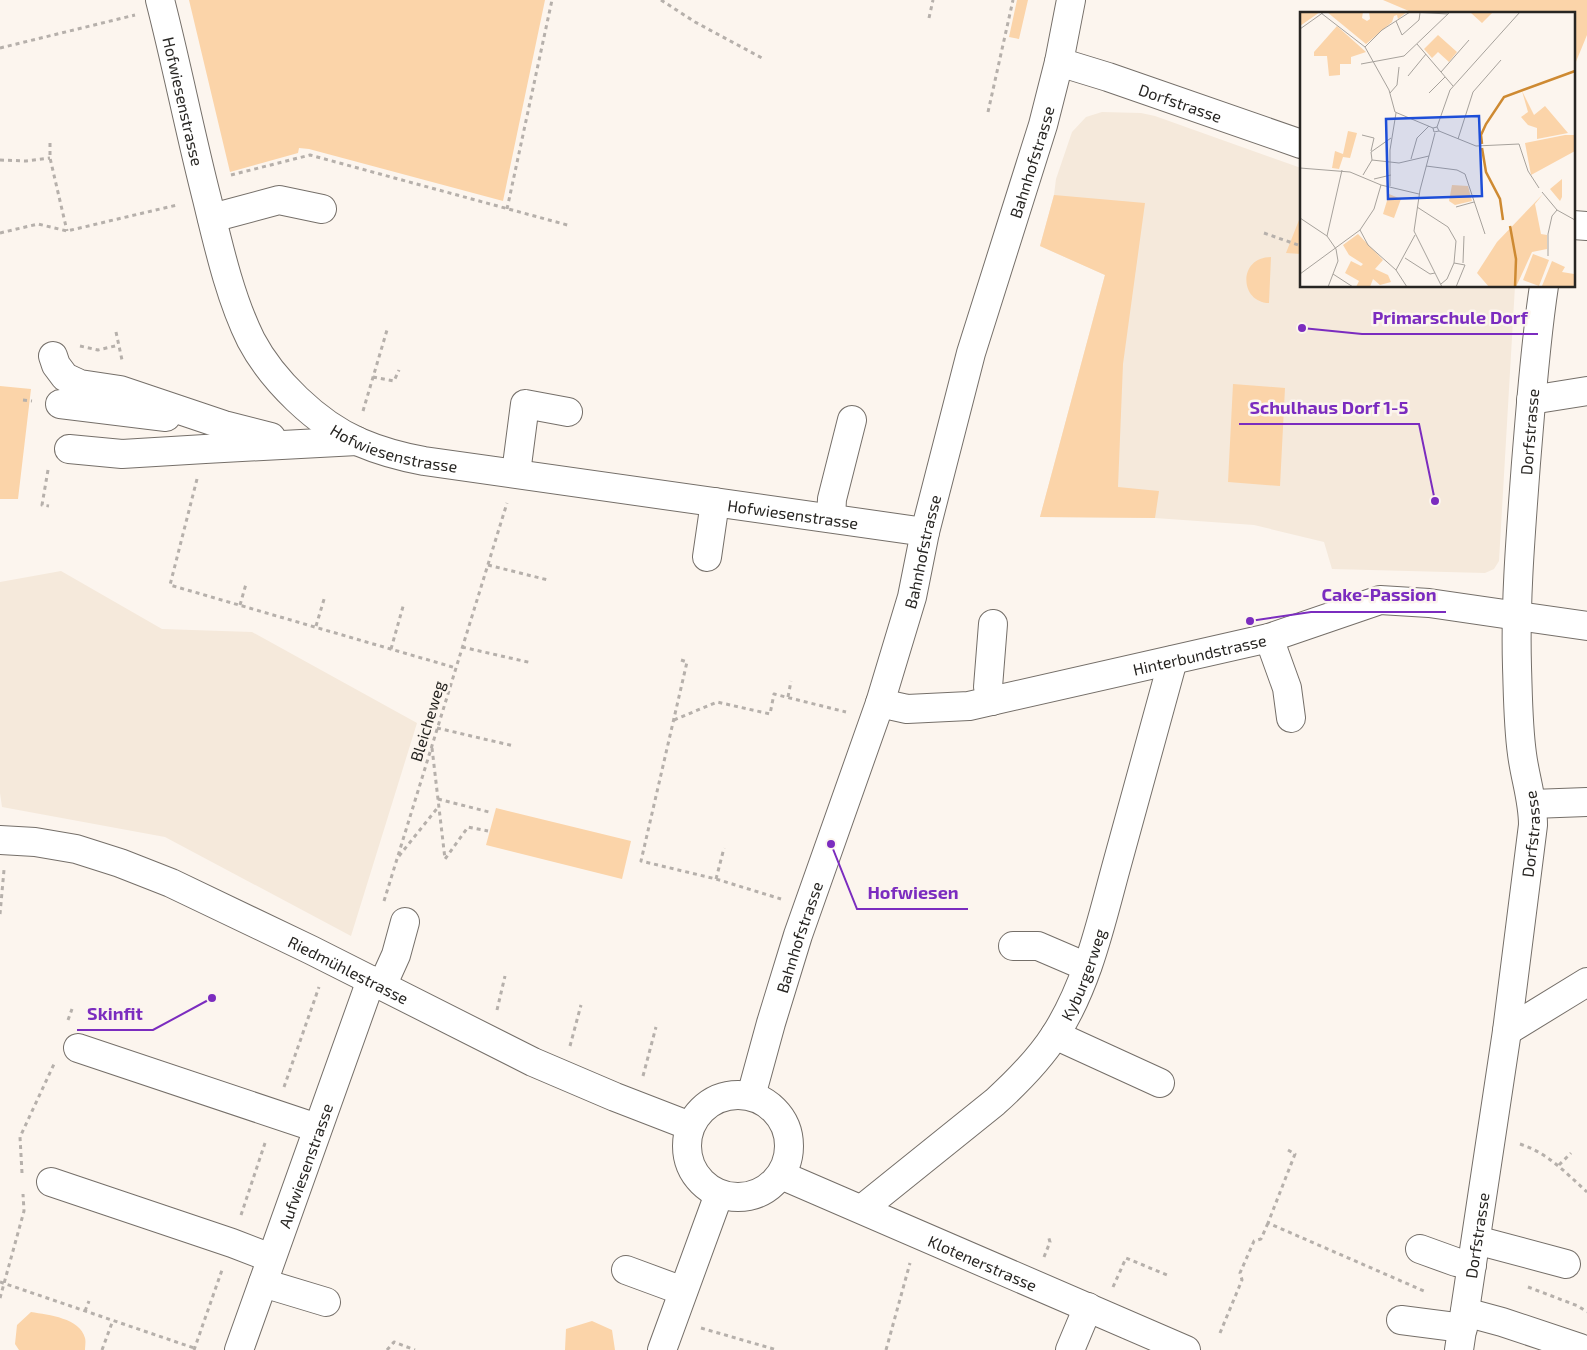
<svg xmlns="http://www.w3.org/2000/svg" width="1587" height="1350" font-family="'Exo 2',sans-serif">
<rect width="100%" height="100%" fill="#fcf5ee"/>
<!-- built -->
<path fill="#f5e9db" d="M 1102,112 L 1141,113 L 1155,116 L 1301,168 L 1301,286 L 1515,286 L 1499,561 L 1494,569 L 1485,573 L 1332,569 L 1324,542 L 1254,525 L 1155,518 L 1040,517 L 1105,275 L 1040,246 L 1054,195 L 1056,179 L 1072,132 L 1086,117 Z
M 61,571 L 162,629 L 252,632 L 417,723 L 351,936 L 165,837 L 2,807 L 0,793 L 0,582 Z"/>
<!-- green -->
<path fill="#fbd4a9" d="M 189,0 L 545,0 L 503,201 L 309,149 L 299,148 L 298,153 L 230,172 Z
M 1017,0 L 1028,0 L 1019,39 L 1009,37 Z
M 1383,0 L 1587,0 L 1587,35 L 1573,69 L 1573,14 L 1416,14 Z
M 1054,195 L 1145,203 L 1123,364 L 1118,487 L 1159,491 L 1155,518 L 1040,517 L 1105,275 L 1040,246 Z
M 1301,215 L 1301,254 L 1286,253 Z
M 1271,257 L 1269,303 C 1239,302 1238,257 1271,257 Z
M 1233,384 L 1285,388 L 1280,486 L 1228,482 Z
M 0,386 L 31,389 L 18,499 L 0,499 Z
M 496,808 L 631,841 L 622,879 L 486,845 Z
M 31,1312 C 49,1315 80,1318 85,1338 C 86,1341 85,1347 85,1350 L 19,1350 L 15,1344 L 17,1325 Z
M 592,1321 L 612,1330 L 615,1350 L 565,1350 L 566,1329 Z"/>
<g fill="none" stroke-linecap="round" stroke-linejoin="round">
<defs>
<g id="minor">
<path id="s1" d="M 160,0 C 177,66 190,133 207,199 C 218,244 230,298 251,340 C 272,380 317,424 359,442 C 380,451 402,457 424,461 L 925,532"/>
<path id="s2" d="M 1059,62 L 1108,77 L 1301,144"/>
<path d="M 212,218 L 279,200 L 322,209"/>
<path d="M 1573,225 L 1587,226"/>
<path d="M 53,356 L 56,365 L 65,377 L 80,384 L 120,390 L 224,425 L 271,437"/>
<path d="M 1531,400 L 1587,391"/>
<path d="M 60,404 L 166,417"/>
<path d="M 69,449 L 122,454 L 205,449 L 357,441"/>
<path d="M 516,473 L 525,404 L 568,412"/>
<path d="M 831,518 L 832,499 L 852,420"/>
<path d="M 707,557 L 715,502"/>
<path d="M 1269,638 L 1287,688 L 1291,718"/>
<path d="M 992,701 L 988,687 L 993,624"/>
<path id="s3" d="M 880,703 L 907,709 L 969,706 L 1269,638 L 1380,600 L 1429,603 L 1587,626"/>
<path d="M 1532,804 L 1587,802"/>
<path id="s4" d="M 0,840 L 35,842 L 76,849 L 120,863 L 171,883 L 311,950 L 533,1062 L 615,1097 L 690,1126"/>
<path d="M 1013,946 L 1038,946 L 1087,967"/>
<path d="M 382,986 L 396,955 L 405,922"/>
<path d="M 1507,1031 L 1587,982"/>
<path d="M 1055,1035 L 1160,1083"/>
<path d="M 78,1048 L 317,1128"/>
<circle cx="738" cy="1146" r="51"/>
<path id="s5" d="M 751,1096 L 771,1023 L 798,935 L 880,703 L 912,597 L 925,532 L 971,353 L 1043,125 L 1059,62 L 1071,0"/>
<path id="s6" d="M 781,1175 L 1186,1350"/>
<path d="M 51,1182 L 232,1243 L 271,1258"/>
<path id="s7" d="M 862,1209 L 995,1102 C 1017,1082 1039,1060 1055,1035 C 1088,984 1101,922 1117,864 C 1136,796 1155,728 1173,660"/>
<path d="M 1476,1240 L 1566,1264"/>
<path d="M 1420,1249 L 1456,1262 L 1472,1265"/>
<path d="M 626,1270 L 683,1291"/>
<path d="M 263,1283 L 326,1302"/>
<path d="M 1465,1312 L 1502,1322 L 1580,1348 L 1580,1350"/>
<path d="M 1401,1320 L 1463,1328"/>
<path id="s8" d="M 239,1350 L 371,980"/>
<path d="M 662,1350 L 719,1194"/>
<path d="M 1070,1350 L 1088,1307"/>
<path id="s9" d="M 1459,1350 L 1507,1031 L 1533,825 C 1533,800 1525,778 1522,754 C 1518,725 1518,696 1517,667 C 1515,599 1521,531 1526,463 C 1531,404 1535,345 1544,286"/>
</g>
</defs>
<!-- minor casing -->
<use href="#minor" stroke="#756f69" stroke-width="30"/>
<!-- path -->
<path stroke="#b6b0ab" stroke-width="3" stroke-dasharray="4 4" stroke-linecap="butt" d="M 661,0 L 695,22 L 762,58
M 929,18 L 933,0
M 0,48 L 135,15
M 988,112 L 1013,0
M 50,143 L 50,158 L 67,231
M 0,160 L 26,161 L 50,158
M 231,175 L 310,155 L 571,226
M 507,209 L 552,0
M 0,233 L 38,224 L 67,231 L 177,205
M 1264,233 L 1301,246
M 116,332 L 122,360
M 80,346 L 98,350 L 119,345
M 373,377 L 394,381 L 399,370
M 23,400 L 32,401
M 363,411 L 387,330
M 48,470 L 42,505 L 49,506
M 197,479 L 170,585 L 456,668
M 488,565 L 548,580
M 240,605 L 246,584
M 316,626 L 325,596
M 462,647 L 532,663
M 391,649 L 404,603
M 681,660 L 687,662 L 641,861 L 716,879 L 781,899
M 788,697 L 791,681
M 674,720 L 717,702 L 770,714 L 774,694 L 846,712
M 437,728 L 514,746
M 432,748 L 445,859 L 468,827 L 488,831
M 438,799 L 489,812
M 399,856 L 439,806
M 716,879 L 724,848
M 384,901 L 507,503
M 0,914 L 4,870
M 497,1010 L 505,976
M 68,1020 L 72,1009
M 570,1046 L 581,1005
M 643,1076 L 656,1027
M 284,1087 L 319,987
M 1520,1144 C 1548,1153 1566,1173 1587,1192
M 1288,1150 L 1295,1154 L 1268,1223 L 1424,1291
M 1559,1165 L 1571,1153
M 22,1173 L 20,1137 L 54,1064
M 241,1215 L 265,1143
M 1044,1257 L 1050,1242 L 1048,1235
M 0,1282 L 194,1348
M 1113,1287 L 1126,1258 L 1167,1275
M 1528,1287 L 1578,1306 L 1587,1312
M 0,1298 L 24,1211 L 23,1194
M 85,1311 L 89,1301
M 701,1328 L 777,1350
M 1220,1333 L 1242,1280 L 1240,1273 L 1254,1241 L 1261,1239 L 1268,1223
M 102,1350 L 113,1320
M 194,1350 L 222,1270
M 387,1350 L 394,1342 L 415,1350
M 886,1350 L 910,1263"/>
<!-- minor -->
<use href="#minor" stroke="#fff" stroke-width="28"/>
</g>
<g text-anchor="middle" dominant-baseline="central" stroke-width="5" stroke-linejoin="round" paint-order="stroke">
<!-- street labels -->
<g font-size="16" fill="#272522" stroke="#fcf5ee">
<text stroke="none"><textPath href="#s1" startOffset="104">Hofwiesenstrasse</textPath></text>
<text stroke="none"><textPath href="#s2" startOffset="128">Dorfstrasse</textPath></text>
<text stroke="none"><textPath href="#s5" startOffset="976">Bahnhofstrasse</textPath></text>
<text stroke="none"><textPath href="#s9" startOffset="925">Dorfstrasse</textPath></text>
<text stroke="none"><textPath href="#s1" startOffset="539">Hofwiesenstrasse</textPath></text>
<text stroke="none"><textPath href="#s1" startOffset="944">Hofwiesenstrasse</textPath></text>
<text stroke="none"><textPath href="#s5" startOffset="571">Bahnhofstrasse</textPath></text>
<text stroke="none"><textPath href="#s3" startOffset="326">Hinterbundstrasse</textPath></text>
<text transform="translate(427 721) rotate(-73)">Bleicheweg</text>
<text stroke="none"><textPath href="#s9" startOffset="521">Dorfstrasse</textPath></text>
<text stroke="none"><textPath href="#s5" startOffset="166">Bahnhofstrasse</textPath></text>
<text stroke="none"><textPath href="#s4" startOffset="375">Riedmühlestrasse</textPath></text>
<text stroke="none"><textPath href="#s7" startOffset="328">Kyburgerweg</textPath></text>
<text stroke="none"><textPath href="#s8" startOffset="196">Aufwiesenstrasse</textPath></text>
<text stroke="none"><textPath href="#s9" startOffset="116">Dorfstrasse</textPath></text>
<text stroke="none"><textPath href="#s6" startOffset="220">Klotenerstrasse</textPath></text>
</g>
</g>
<!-- overview -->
<g transform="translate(1300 12)">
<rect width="275" height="275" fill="#fcf5ee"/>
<path d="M 0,0 L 20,0 L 0,14 ZM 27,0 L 63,0 L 62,6 L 67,9 L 70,7 L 69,0 L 107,0 L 98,7 L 97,3 L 94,4 L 92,10 L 66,32 ZM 173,0 L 193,0 L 182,11 L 171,1 ZM 37,14 L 66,40 L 51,45 L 51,52 L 40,52 L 40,63 L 29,64 L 27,44 L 14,44 L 14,40 ZM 138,23 L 157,40 L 149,50 L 138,40 L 132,46 L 124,37 ZM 222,79 L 234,103 L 245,94 L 268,121 L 237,127 L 237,116 L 228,113 L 221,105 L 228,100 ZM 48,119 L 57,121 L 50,146 L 43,145 L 39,157 L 32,156 L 35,139 L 43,142 ZM 265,123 L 275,123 L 275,139 L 231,163 L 225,131 ZM 262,167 L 262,185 L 260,189 L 250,177 ZM 152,173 L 168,174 L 172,189 L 155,193 L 149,189 ZM 89,182 L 101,187 L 94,206 L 83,202 ZM 243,182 L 235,192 L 241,222 L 247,223 L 247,237 L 232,240 L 216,275 L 189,275 L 177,261 L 197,230 ZM 58,222 L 83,248 L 75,257 L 88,263 L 91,270 L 80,273 L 73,267 L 70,275 L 56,275 L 59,269 L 45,261 L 51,249 L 61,254 L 63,252 L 49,243 L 43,233 ZM 233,242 L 249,248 L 239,274 L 223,268 ZM 252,249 L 265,255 L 262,260 L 274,262 L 275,275 L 242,274 Z" fill="#fbd4a9"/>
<path fill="none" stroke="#ce8a32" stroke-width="2.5" d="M 182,132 L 181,123 L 186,112 L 204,85 L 275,59M 182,136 L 186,160 L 200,187 L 203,208M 210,214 L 216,247 L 215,275"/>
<path fill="none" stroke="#a7a29c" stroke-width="1" d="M 112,0 L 148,2M 21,1 L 65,35 L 89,78 L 95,100 L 133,116M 96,9 L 102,23 L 119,8 L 120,1M 0,17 L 24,0M 117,32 L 153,74M 65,35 L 82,18 L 110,0M 61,52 L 104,44 L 150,0M 141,60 L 169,28M 108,64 L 126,42M 90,81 L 97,73 L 99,55M 129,81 L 145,65M 137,115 L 133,116 L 134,120 L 139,119 L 137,115 L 150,78 L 220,0M 139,119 L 176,134 L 219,132 L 228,159 L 239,176M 135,121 L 120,178 L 114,219 L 142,275M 62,123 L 74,126 L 71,139M 158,127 L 173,80 L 201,48M 111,147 L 117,126 L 129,114M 72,148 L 99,151 L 129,144M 126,154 L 157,158 L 165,162 L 185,222M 0,156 L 50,160 L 81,173 L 119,182M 63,163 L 72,148 L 71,140 L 91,126M 74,167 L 91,163M 90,174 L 90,138 L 96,101M 242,180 L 257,198 L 275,208M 117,195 L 148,215 L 156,229 L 154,251 L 147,267 L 141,272M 156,195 L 174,190M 0,206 L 27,224 L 36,237 L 38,249 L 28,275M 60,218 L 68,233 L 96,258 L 107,275M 27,224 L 42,158M 248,244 L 248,222 L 252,204 L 257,198M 105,246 L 130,262 L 135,261M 154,251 L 165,253 L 156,275M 163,251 L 164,224M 96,258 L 115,223M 0,262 L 60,218 L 74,197 L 81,173M 33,262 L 53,275"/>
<path fill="#1d4ed8" fill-opacity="0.15" stroke="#1d4ed8" stroke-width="2.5" d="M 179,104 L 182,184 L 88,187 L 86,107 Z"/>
<rect width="275" height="275" fill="none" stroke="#272522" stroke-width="2.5"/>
</g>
<!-- callouts -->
<path fill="none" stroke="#7b2cbf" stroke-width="2" d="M1302 328L1362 334H1538M1435 501L1419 424H1239M1250 621L1311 612H1446M831 844L857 909H968M212 998L153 1030H77"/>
<g fill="#7b2cbf" stroke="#fcf5ee" stroke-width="2">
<circle cx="1302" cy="328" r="5"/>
<circle cx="1435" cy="501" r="5"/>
<circle cx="1250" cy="621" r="5"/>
<circle cx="831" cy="844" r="5"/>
<circle cx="212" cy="998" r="5"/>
</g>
<g font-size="18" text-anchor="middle" font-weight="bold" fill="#7b2cbf" stroke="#fcf5ee" stroke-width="5" stroke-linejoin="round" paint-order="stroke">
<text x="1450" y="324">Primarschule Dorf</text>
<text x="1329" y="414">Schulhaus Dorf 1-5</text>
<text x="1379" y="601">Cake-Passion</text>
<text x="913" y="899">Hofwiesen</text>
<text x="115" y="1020">Skinfit</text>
</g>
</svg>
